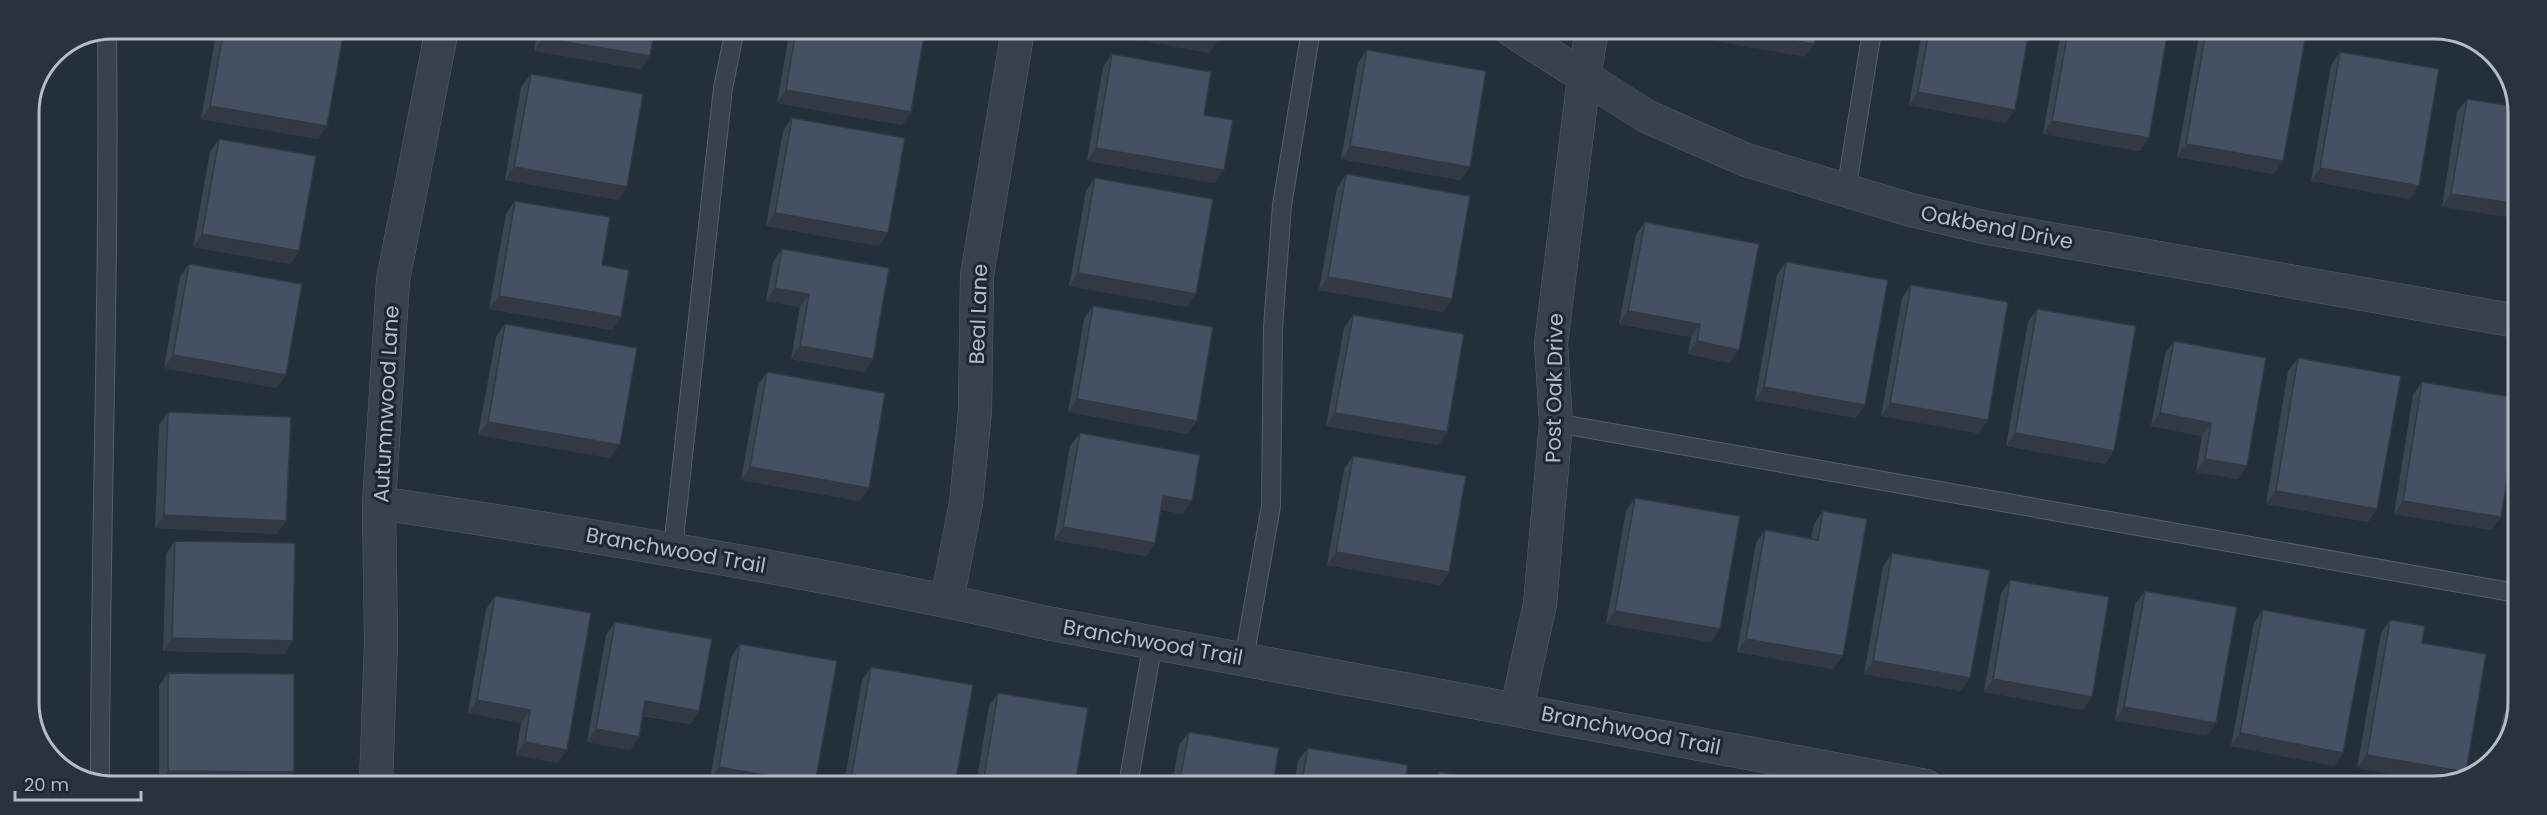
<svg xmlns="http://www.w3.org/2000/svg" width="2547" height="815" font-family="Poppins,sans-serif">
<rect width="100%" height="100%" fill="#242f3e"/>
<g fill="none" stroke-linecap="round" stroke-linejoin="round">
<defs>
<path id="service" d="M 1846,191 L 1872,31
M 1556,423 L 2516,593
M 673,548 L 723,88 L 735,29
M 1244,659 L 1271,506 L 1273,328 L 1282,205 L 1311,30
M 100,784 C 100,533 110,282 107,31
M 1128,785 L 1153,642"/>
<path id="minor" d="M 1511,30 L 1646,116 L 1746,160 L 1911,210 L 1988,228 L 2517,321
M 379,503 C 603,537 826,573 1047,623 L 1926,786
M 947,600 L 966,503 L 975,411 L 977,275 L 1018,30
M 1517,708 L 1540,604 L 1556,423 L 1551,344 L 1584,77 L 1592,30
M 376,784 L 381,642 L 379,503 L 393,280 L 442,29"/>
</defs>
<!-- service casing -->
<use href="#service" stroke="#565f6c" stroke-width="20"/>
<!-- minor casing -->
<use href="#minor" stroke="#565f6c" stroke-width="34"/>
<!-- service -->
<use href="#service" stroke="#38414e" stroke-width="18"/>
<!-- minor -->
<use href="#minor" stroke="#38414e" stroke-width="33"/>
</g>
<!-- wall -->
<path fill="#3b4654" d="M 217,29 L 330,29 L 327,126 L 318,139 L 201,119 Z
M 537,29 L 655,29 L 641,69 L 534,51 Z
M 790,29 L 925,30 L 911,112 L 902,125 L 777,103 Z
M 1922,31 L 2029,31 L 2006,123 L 1909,105 Z
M 2061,31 L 2168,31 L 2140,151 L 2043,134 Z
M 2202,31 L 2255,31 L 2274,174 L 2177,157 L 2199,36 Z
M 1367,50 L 1470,167 L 1460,180 L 1341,159 L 1358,63 Z
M 2340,52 L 2410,199 L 2311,181 L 2331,65 Z
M 1112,54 L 1204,115 L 1215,183 L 1087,161 L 1103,67 Z
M 531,74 L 618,200 L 505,180 L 521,87 Z
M 2513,94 L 2518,107 L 2442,207 L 2457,112 L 2467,99 L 2511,106 Z
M 792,118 L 879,246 L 766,226 L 783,131 Z
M 219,139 L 299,251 L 290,264 L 193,247 L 210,152 Z
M 1346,174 L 1443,312 L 1319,290 L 1337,188 Z
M 1095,178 L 1196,294 L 1187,307 L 1069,286 L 1086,191 Z
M 515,201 L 602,265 L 621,317 L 612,330 L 489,309 L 506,214 Z
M 1645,222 L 1730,363 L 1688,354 L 1691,337 L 1619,324 L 1636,235 Z
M 782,249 L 873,359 L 864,372 L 791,359 L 800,307 L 766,301 L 773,262 Z
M 1786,262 L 1856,418 L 1755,400 L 1777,275 Z
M 189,264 L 286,375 L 277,388 L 164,368 L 180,277 Z
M 1911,285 L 1988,420 L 1978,433 L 1881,416 L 1902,298 Z
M 1093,306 L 1197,421 L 1187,434 L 1068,412 L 1084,319 Z
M 2037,309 L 2105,464 L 2006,446 L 2028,322 Z
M 1353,315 L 1447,432 L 1438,445 L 1326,426 L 1344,328 Z
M 505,324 L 610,458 L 478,435 L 496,337 Z
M 2174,341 L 2238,479 L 2196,472 L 2202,436 L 2151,426 L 2165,354 Z
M 2298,358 L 2377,509 L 2368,522 L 2266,504 L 2288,371 Z
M 767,372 L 869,488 L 860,501 L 741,480 L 758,385 Z
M 2422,382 L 2501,517 L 2491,530 L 2394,514 L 2413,395 Z
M 168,412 L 277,534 L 155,528 L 159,425 Z
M 1080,433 L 1183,514 L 1161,510 L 1155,543 L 1146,556 L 1054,540 L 1070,446 Z
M 1353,456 L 1449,572 L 1440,585 L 1327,565 L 1344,469 Z
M 1635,498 L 1720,629 L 1711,642 L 1606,624 L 1626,511 Z
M 1823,511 L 1833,669 L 1737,652 L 1756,543 L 1765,530 L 1811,538 L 1814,524 Z
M 175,541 L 293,641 L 284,654 L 163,651 L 166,554 Z
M 1892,553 L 1961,691 L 1864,674 L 1883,566 Z
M 2010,580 L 2083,710 L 1984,692 L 2001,593 Z
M 2145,591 L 2207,736 L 2115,720 L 2135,604 Z
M 495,596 L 558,763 L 516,755 L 521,723 L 468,713 L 486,609 Z
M 2263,610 L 2343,753 L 2334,766 L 2231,746 L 2254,623 Z
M 2390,620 L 2422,643 L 2466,772 L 2462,777 L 2445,783 L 2357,768 L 2381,633 Z
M 615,622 L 699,711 L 690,724 L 643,716 L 639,737 L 630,750 L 587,742 L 606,635 Z
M 740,644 L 837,661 L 815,784 L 734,784 L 710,780 L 731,657 Z
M 871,667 L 955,785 L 844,784 L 862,680 Z
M 168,673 L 286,784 L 159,784 L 159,686 Z
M 998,693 L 1075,785 L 976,785 L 989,706 Z
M 2512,703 L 2516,724 L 2496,753 L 2503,716 Z
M 1189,732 L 1273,785 L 1172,785 L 1179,745 Z
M 1308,748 L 1404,785 L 1294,785 L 1298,761 Z
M 1439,772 L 1514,785 L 1430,785 Z"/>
<!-- shaded-wall -->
<path fill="#303945" d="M 1114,30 L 1163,30 L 1218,40 L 1209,53 L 1110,35 Z
M 1685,30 L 1739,31 L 1814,44 L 1805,57 L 1682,35 Z
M 543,38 L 650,56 L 641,69 L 534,51 Z
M 786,90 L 911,112 L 902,125 L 777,103 Z
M 1918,92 L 2015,110 L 2006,123 L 1909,105 Z
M 210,106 L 327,126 L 318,139 L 201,119 Z
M 2052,121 L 2149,138 L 2140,151 L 2043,134 Z
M 2186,144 L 2283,161 L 2274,174 L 2177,157 Z
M 1350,146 L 1470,167 L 1460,180 L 1341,159 Z
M 1096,148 L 1224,170 L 1215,183 L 1087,161 Z
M 514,167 L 627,187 L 618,200 L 505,180 Z
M 2320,168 L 2419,186 L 2410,199 L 2311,181 Z
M 2451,194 L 2518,204 L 2518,219 L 2442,207 Z
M 775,213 L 888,233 L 879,246 L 766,226 Z
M 202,234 L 299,251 L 290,264 L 193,247 Z
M 1078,273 L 1196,294 L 1187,307 L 1069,286 Z
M 1328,277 L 1452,299 L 1443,312 L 1319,290 Z
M 775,288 L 809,294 L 800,307 L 766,301 Z
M 499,296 L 621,317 L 612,330 L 489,309 Z
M 1628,311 L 1700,324 L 1691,337 L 1619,324 Z
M 1697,341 L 1739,350 L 1730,363 L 1688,354 Z
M 800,346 L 873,359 L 864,372 L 791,359 Z
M 173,355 L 286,375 L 277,388 L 164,368 Z
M 1764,387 L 1865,405 L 1856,418 L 1755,400 Z
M 1077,399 L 1197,421 L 1187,434 L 1068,412 Z
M 1890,403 L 1988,420 L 1978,433 L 1881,416 Z
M 1335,413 L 1447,432 L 1438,445 L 1326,426 Z
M 2160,413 L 2211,423 L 2202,436 L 2151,426 Z
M 488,422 L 620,445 L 610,458 L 478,435 Z
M 2015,433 L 2114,451 L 2105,464 L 2006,446 Z
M 2205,459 L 2247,466 L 2238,479 L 2196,472 Z
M 750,467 L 869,488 L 860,501 L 741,480 Z
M 2276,491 L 2377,509 L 2368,522 L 2266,504 Z
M 1163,496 L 1192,501 L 1183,514 L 1154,509 Z
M 2403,501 L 2501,517 L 2491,530 L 2394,514 Z
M 164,515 L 286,521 L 277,534 L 155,528 Z
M 1063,527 L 1155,543 L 1146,556 L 1054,540 Z
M 1336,552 L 1449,572 L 1440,585 L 1327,565 Z
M 1615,611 L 1720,629 L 1711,642 L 1606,624 Z
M 172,638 L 293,641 L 284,654 L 163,651 Z
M 1746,639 L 1843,656 L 1833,669 L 1737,652 Z
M 1873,661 L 1970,678 L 1961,691 L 1864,674 Z
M 1993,679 L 2092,697 L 2083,710 L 1984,692 Z
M 477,700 L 530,710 L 521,723 L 468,713 Z
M 645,701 L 699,711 L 690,724 L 636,714 Z
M 2124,707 L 2216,723 L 2207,736 L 2115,720 Z
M 596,729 L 639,737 L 630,750 L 587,742 Z
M 2240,733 L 2343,753 L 2334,766 L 2231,746 Z
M 525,742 L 567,750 L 558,763 L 516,755 Z
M 2367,755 L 2466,772 L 2462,777 L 2445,783 L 2357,768 Z
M 719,767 L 815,784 L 734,784 L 710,780 Z
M 168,771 L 294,772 L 286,784 L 159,784 Z"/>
<!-- building -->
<path fill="#455162" stroke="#303945" stroke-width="1.5" d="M 224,29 L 330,29 L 344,31 L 327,126 L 210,106 Z
M 544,29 L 655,29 L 650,56 L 543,38 Z
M 796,29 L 925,30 L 911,112 L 786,90 Z
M 1163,30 L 1220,30 L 1218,40 Z
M 1739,31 L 1817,31 L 1814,44 Z
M 1929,31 L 2029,31 L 2015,110 L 1918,92 Z
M 2068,31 L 2168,31 L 2149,138 L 2052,121 Z
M 2206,31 L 2255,31 L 2305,40 L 2283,161 L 2186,144 Z
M 1367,50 L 1486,71 L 1470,167 L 1350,146 Z
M 2340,52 L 2439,69 L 2419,186 L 2320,168 Z
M 1112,54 L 1211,72 L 1204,115 L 1233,120 L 1224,170 L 1096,148 Z
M 531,74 L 643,94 L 627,187 L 514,167 Z
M 2467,99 L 2518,107 L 2518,106 L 2518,204 L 2451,194 Z
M 792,118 L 905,138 L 888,233 L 775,213 Z
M 219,139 L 316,156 L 299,251 L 202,234 Z
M 1346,174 L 1470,196 L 1452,299 L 1328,277 Z
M 1095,178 L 1213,199 L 1196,294 L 1078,273 Z
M 515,201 L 610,217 L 602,265 L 629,270 L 621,317 L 499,296 Z
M 1645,222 L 1759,244 L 1739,350 L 1697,341 L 1700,324 L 1628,311 Z
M 782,249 L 889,268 L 873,359 L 800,346 L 809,294 L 775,288 Z
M 1786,262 L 1888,280 L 1865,405 L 1764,387 Z
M 189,264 L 302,284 L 286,375 L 173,355 Z
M 1911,285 L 2008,302 L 1988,420 L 1890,403 Z
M 1093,306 L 1213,327 L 1197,421 L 1077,399 Z
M 2037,309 L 2136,326 L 2114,451 L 2015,433 Z
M 1353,315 L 1464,334 L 1447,432 L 1335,413 Z
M 505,324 L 637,348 L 620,445 L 488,422 Z
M 2174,341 L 2266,358 L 2247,466 L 2205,459 L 2211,423 L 2160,413 Z
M 2298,358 L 2401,376 L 2377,509 L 2276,491 Z
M 767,372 L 885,393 L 869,488 L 750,467 Z
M 2422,382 L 2517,398 L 2517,418 L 2501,517 L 2403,501 Z
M 168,412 L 291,417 L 286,521 L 164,515 Z
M 1080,433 L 1200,455 L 1192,501 L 1163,496 L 1155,543 L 1063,527 Z
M 1353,456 L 1466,476 L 1449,572 L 1336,552 Z
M 1635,498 L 1740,516 L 1720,629 L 1615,611 Z
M 1823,511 L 1867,519 L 1843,656 L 1746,639 L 1765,530 L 1818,540 Z
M 175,541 L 295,543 L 293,641 L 172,638 Z
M 1892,553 L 1990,570 L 1970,678 L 1873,661 Z
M 2010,580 L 2109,597 L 2092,697 L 1993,679 Z
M 2145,591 L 2237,607 L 2216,723 L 2124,707 Z
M 495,596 L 591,613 L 567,750 L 525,742 L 530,710 L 477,700 Z
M 2263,610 L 2366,629 L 2343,753 L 2240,733 Z
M 2390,620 L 2425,626 L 2422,643 L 2486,654 L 2466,772 L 2367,755 Z
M 615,622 L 712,639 L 699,711 L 645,701 L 639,737 L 596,729 Z
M 740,644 L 837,661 L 815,784 L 719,767 Z
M 871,667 L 973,685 L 955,785 L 850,784 Z
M 168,673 L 294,674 L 294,772 L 168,771 Z
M 998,693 L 1088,708 L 1075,785 L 983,785 Z
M 2512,703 L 2516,704 L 2516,724 L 2505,740 Z
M 1189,732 L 1279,748 L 1273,785 L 1179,785 Z
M 1308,748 L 1408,765 L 1404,785 L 1301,785 Z
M 1439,772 L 1514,785 L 1437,785 Z"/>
<g text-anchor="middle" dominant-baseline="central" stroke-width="6" stroke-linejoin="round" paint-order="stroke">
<!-- street labels -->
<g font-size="21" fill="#b4bcc9" stroke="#1d2633">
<text transform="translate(1997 227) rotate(11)">Oakbend Drive</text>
<text transform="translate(978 314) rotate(-88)">Beal Lane</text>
<text transform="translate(1554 388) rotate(-89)">Post Oak Drive</text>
<text transform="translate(386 404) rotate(-87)">Autumnwood Lane</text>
<text transform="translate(676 550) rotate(10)">Branchwood Trail</text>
<text transform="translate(1153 642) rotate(10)">Branchwood Trail</text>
<text transform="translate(1631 730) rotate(11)">Branchwood Trail</text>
</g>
</g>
<!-- crop -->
<path d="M0 0H2547V815H0ZM113 39H2434A74 74 0 0 1 2508 113V702A74 74 0 0 1 2434 776H113A74 74 0 0 1 39 702V113A74 74 0 0 1 113 39Z" fill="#29323f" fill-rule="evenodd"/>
<path fill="none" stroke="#b4bcc9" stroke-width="3" d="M113 39H2434A74 74 0 0 1 2508 113V702A74 74 0 0 1 2434 776H113A74 74 0 0 1 39 702V113A74 74 0 0 1 113 39Z"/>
<!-- scale -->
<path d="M15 791v9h126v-9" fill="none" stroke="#b4bcc9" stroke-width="3"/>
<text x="24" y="791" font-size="18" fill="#b4bcc9" stroke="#1d2633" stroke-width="4.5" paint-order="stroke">20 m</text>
</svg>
